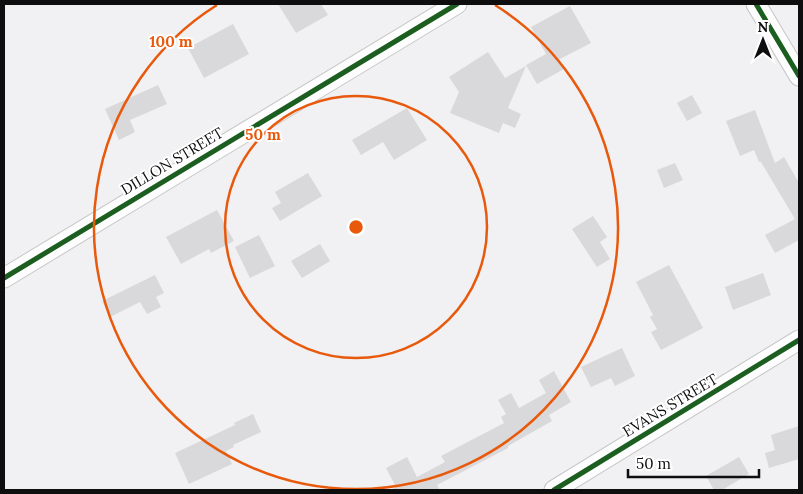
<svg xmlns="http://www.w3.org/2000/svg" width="803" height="494" font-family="Lora,serif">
<rect width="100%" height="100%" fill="#f1f0f2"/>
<!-- building -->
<path fill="#d9d8da" d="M 278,4 L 321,4 L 328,15 L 296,33 Z
M 570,6 L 591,43 L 558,60 L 564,69 L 537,84 L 526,65 L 546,54 L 531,27 Z
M 233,24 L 249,54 L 204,78 L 188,48 Z
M 488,52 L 505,78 L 526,66 L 508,108 L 521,114 L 515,128 L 503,123 L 499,133 L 450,113 L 459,92 L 449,77 Z
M 158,85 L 167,104 L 130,120 L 135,132 L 119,140 L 105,109 Z
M 692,95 L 702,113 L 687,121 L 677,103 Z
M 407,108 L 427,140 L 394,160 L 383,142 L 361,155 L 352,140 Z
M 755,110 L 775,163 L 784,157 L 799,183 L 799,240 L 775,253 L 765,235 L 795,219 L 761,162 L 759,162 L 754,150 L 740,156 L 726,121 Z
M 675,163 L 683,180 L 664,188 L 657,170 Z
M 308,173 L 322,196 L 280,221 L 272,208 L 281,203 L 275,192 Z
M 217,210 L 234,241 L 211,253 L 209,249 L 181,264 L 166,237 Z
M 593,216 L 607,237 L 600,242 L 610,259 L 597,267 L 572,229 Z
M 259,235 L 275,266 L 250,278 L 235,247 Z
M 320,244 L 330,261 L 302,278 L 291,261 Z
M 669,265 L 703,328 L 661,350 L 651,332 L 657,329 L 650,317 L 653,315 L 636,282 Z
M 763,273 L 771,295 L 733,310 L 725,287 Z
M 155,275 L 164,293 L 156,297 L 161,307 L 147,314 L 140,302 L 110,317 L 102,301 Z
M 622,348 L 635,376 L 615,386 L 611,378 L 591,387 L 581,367 Z
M 554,371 L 571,402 L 549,415 L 552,421 L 508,446 L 508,448 L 437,485 L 440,490 L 390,490 L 396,487 L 386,468 L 407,457 L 417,477 L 445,462 L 441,456 L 504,423 L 501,417 L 506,414 L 498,400 L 511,393 L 519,408 L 546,393 L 539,380 Z
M 253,414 L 261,432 L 233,445 L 234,447 L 226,451 L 232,464 L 189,484 L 175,453 L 235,425 L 234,423 Z
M 799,426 L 799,459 L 769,468 L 765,453 L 775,450 L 771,435 Z
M 739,457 L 749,474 L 722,490 L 714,490 L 706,476 Z"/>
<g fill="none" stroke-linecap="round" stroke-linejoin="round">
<defs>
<path id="minor" d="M 756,4 L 799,76
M 4,278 L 457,4
M 554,490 L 799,340"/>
</defs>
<!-- minor casing -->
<use href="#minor" stroke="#c7c7c8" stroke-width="21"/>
<!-- minor -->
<use href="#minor" stroke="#fdfdfd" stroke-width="19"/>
<defs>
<path id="cycleway" d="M 756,4 L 799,76
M 4,278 L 457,4
M 554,490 L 799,340"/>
</defs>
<!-- cycleway casing -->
<use href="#cycleway" stroke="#fff" stroke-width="8"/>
<!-- cycleway -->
<use href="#cycleway" stroke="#1b5e20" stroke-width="5"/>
</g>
<!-- distance rings -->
<g fill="none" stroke="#e8590c" stroke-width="2.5">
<circle cx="356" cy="227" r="131"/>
<path d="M495 5A262 262 0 1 1 217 5"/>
</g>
<g text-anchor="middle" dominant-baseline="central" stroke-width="4" stroke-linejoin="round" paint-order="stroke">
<!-- street labels -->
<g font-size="15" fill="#0e0e0f" stroke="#fff">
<text transform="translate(172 161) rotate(-31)">DILLON STREET</text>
<text transform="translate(670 405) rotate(-31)">EVANS STREET</text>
</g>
</g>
<circle cx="356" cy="227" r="8" fill="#e8590c" stroke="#fff" stroke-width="2.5"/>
<g font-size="15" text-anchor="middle" font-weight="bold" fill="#e8590c" stroke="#fff" stroke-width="4" stroke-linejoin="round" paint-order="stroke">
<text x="171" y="47">100 m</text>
<text x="263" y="140">50 m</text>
</g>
<!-- border -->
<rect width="803" height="494" fill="none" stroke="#0e0e0f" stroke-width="10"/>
<!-- north arrow -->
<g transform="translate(763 40)" stroke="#ffffff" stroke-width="4" paint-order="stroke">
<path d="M0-4L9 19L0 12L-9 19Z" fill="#0e0e0f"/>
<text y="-8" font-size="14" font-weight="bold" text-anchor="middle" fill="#0e0e0f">N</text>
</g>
<!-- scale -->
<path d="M628 469v8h131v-8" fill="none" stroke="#0e0e0f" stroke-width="2.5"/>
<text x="636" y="469" font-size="15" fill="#0e0e0f" stroke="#ffffff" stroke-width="4" paint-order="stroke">50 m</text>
</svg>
